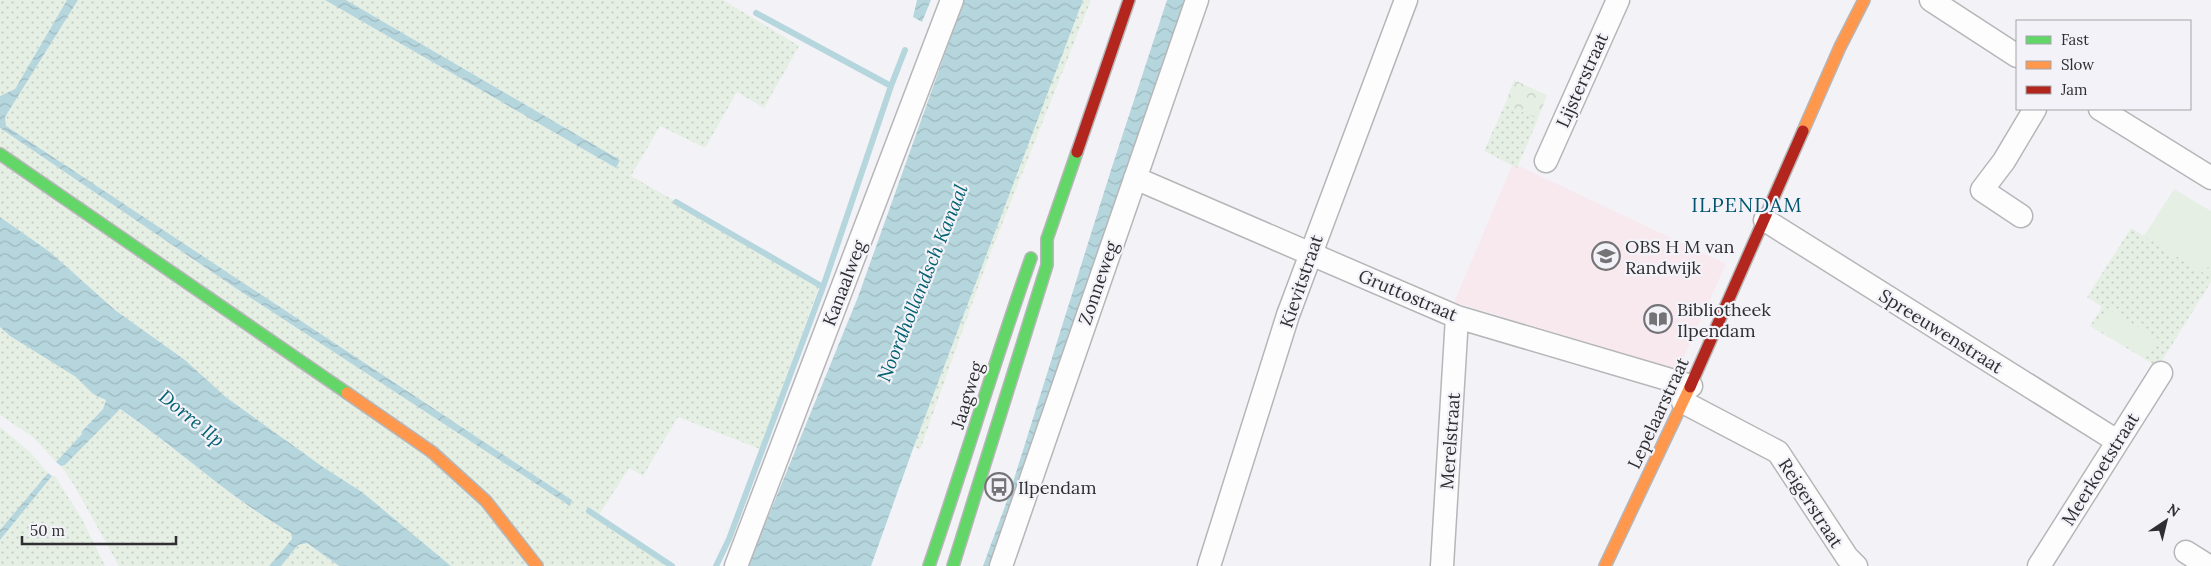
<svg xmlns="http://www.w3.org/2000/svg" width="2211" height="566" font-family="Lora,serif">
<defs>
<pattern id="grass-dots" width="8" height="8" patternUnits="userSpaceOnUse" patternTransform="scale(1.25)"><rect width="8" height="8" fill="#e5efe4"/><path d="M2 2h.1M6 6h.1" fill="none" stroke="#c5cdc4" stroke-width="1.8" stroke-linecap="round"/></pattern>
<pattern id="forest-crowns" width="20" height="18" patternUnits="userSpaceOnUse" patternTransform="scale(1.25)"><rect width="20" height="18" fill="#e5efe4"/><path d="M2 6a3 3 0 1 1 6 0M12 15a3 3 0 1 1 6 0" fill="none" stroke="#c5cdc4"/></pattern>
<pattern id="water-waves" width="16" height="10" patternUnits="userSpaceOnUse" patternTransform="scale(1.25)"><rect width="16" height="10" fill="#b6d6de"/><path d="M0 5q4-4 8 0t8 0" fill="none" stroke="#9db8bf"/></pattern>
</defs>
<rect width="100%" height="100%" fill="#f3f3f7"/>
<!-- education -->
<path fill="#f8e9ee" d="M 1513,163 L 1726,264 L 1678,370 L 1454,302 Z"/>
<!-- grass -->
<path fill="url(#grass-dots)" d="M 0,0 L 67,0 L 15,89 L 0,96 Z
M 78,0 L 325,0 L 616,168 L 620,160 L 346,0 L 723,0 L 799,46 L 764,108 L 737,92 L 705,148 L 660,126 L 631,176 L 820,284 L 760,449 L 678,417 L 643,476 L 629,468 L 597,518 L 671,566 L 451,566 L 362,492 L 323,467 L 227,398 L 185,360 L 115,310 L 50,252 L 0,217 L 0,128 L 237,289 L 570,506 L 572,500 L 6,126 L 5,117 Z
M 1083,0 L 1091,0 L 987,262 L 920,450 L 914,446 Z
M 1505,104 L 1538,119 L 1517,168 L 1484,151 Z
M 2131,228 L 2204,273 L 2211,262 L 2211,282 L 2158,367 L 2090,326 L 2102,307 L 2087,297 Z
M 0,327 L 10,336 L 77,377 L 93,394 L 106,400 L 103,409 L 82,430 L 82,434 L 56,462 L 33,437 L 0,415 Z
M 119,409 C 178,448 229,499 291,533 L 292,539 L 269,566 L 119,566 L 74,485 L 61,466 L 65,465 Z
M 0,427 L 30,452 L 48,473 L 0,530 Z
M 52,476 L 55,476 L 82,519 L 105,566 L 0,566 L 0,540 Z
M 307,543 L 339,566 L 281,566 L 298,545 Z"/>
<!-- forest -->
<path fill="url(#forest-crowns)" d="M 1514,80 L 1547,95 L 1538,119 L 1505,104 Z"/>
<!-- green -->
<path fill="#e5efe4" d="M 2174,189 L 2211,211 L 2211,262 L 2204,273 L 2144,236 Z
M 2107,308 L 2158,339 L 2146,358 L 2095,328 Z"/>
<!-- water -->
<path fill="url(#water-waves)" d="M 67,0 L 78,0 L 5,117 L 6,126 L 572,500 L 570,506 L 237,289 L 0,128 L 0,96 L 15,89 Z
M 325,0 L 346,0 L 620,160 L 616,168 Z
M 917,0 L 931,0 L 922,22 L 913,17 Z
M 964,0 L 1083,0 L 914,446 L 871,566 L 748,566 L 858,297 Z
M 1167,0 L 1186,0 L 1164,59 L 991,566 L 983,566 L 1008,498 L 1111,170 Z
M 0,217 L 50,252 L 115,310 L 185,360 L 227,398 L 323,467 L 362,492 L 451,566 L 339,566 L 307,543 L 298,545 L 281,566 L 269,566 L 292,539 L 291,533 C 229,498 178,448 120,409 L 65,465 L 61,466 L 56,462 L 82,434 L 82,431 L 103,409 L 106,400 L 93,394 L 76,377 L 10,336 L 0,327 Z
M 48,473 L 52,476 L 0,540 L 0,530 Z"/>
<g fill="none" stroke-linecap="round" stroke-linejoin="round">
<!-- stream -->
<path stroke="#b6d6de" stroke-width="6" d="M 756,13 L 891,86 L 905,50
M 676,202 L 823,287 L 729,539 L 716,566
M 823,287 L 891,86
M 589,511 L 672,566"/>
<defs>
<path id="street" d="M 1931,0 L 2017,56
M 2100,109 L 2211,178
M 1546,161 L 1618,0
M 1135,178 L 1457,317 L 1691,386
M 2021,216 L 1982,190 L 2004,161 L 2035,109
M 1765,220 L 2117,441
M 1683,402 L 1778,452 L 1847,557 L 1856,566
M 2186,552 L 2208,566
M 736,566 L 952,0
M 1001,566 L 1197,0
M 1209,566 L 1288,315 L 1406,0
M 1442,566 L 1457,317
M 2039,566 L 2161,373"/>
<path id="fast" d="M 0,154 L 347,393
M 929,566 C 964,464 995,360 1031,258
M 953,566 L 1047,265 L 1047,239 L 1077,152"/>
<path id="slow" d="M 1803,131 L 1840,47 L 1864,0
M 347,393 L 432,452 L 486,501 L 537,566
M 1605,566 L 1690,387"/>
<path id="jam" d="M 1077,152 L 1129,0
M 1690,387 L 1803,131"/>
</defs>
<!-- street casing -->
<use href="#street" stroke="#b6b6b8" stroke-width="25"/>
<!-- fast casing -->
<use href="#fast" stroke="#b6b6b8" stroke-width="14"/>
<!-- slow casing -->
<use href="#slow" stroke="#b6b6b8" stroke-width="14"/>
<!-- jam casing -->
<use href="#jam" stroke="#b6b6b8" stroke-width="14"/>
<!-- street -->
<use href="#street" stroke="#fdfdfe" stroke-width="22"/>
<!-- fast -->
<use href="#fast" stroke="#63d668" stroke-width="11"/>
<!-- slow -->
<use href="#slow" stroke="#ff974d" stroke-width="11"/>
<!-- jam -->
<use href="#jam" stroke="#b3261e" stroke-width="11"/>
</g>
<!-- icons -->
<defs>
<symbol id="school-ring" viewBox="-11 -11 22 22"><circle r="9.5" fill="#f2f2f8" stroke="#747477" stroke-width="1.5"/><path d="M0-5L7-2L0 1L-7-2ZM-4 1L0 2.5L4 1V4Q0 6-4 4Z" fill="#747477"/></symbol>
<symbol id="library-ring" viewBox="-11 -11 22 22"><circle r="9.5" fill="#f2f2f8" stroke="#747477" stroke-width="1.5"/><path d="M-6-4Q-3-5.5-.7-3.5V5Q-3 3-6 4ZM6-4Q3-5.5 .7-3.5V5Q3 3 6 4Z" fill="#747477"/></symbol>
<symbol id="bus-ring" viewBox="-11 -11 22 22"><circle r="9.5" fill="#f2f2f8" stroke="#747477" stroke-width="1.5"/><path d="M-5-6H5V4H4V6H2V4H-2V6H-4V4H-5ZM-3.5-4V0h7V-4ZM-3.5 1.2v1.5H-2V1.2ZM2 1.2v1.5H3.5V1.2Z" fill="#747477"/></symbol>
</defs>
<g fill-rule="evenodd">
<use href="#school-ring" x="1590" y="240" width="32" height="32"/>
<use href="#library-ring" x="1642" y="303" width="32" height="32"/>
<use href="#bus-ring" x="983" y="471" width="32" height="32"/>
</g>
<g text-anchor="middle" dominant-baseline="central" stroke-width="4.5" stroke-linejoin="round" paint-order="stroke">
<!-- street labels -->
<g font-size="18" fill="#2f2f32" stroke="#f2f2f8">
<text transform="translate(1582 80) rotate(-66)">Lijsterstraat</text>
<text transform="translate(1301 281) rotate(-71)">Kievitstraat</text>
<text transform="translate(844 283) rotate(-69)">Kanaalweg</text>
<text transform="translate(1098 283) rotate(-71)">Zonneweg</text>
<text transform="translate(1408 295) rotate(23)">Gruttostraat</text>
<text transform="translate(1941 331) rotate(32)">Spreeuwenstraat</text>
<text transform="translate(967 395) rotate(-73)">Jaagweg</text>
<text transform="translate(1658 413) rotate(-65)">Lepelaarstraat</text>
<text transform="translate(1450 441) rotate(-86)">Merelstraat</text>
<text transform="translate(2100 469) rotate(-58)">Meerkoetstraat</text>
<text transform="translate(1811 503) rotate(57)">Reigerstraat</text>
</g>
<!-- poi labels -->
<g font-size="18" fill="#2f2f32" stroke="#f2f2f8" text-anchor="start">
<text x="1625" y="246">OBS H M van<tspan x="1625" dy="21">Randwijk</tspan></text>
<text x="1677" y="309">Bibliotheek<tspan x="1677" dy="21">Ilpendam</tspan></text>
<text x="1018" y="487">Ilpendam</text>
</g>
<!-- water labels -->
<g font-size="19" font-style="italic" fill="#026171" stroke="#f2f2f8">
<text transform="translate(922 283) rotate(-68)">Noordhollandsch Kanaal</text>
<text transform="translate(192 418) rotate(39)">Dorre Ilp</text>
</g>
<!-- quarter labels -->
<g font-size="20" letter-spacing="1" fill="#00556d" stroke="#f2f2f8">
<text x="1747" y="204">ILPENDAM</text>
</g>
</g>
<!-- legend -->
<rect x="2016" y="20" width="175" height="90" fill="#f2f2f8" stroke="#a4a4a9"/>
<rect x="2026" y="36" width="25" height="8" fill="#63d668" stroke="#a4a4a9"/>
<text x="2061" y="45" font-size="15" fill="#2f2f32">Fast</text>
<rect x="2026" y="61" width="25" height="8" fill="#ff974d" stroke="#a4a4a9"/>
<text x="2061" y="70" font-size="15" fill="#2f2f32">Slow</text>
<rect x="2026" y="86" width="25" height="8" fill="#b3261e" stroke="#a4a4a9"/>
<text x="2061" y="95" font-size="15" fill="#2f2f32">Jam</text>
<!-- north arrow -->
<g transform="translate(2166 521) rotate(35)" stroke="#f2f2f8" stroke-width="4" paint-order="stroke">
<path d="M0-4L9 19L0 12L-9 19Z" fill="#2f2f32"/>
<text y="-8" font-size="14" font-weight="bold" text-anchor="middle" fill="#2f2f32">N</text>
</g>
<!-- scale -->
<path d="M22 536v8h154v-8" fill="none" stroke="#2f2f32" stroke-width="2.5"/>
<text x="30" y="536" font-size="15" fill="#2f2f32" stroke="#f2f2f8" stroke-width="4" paint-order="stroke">50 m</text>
</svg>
